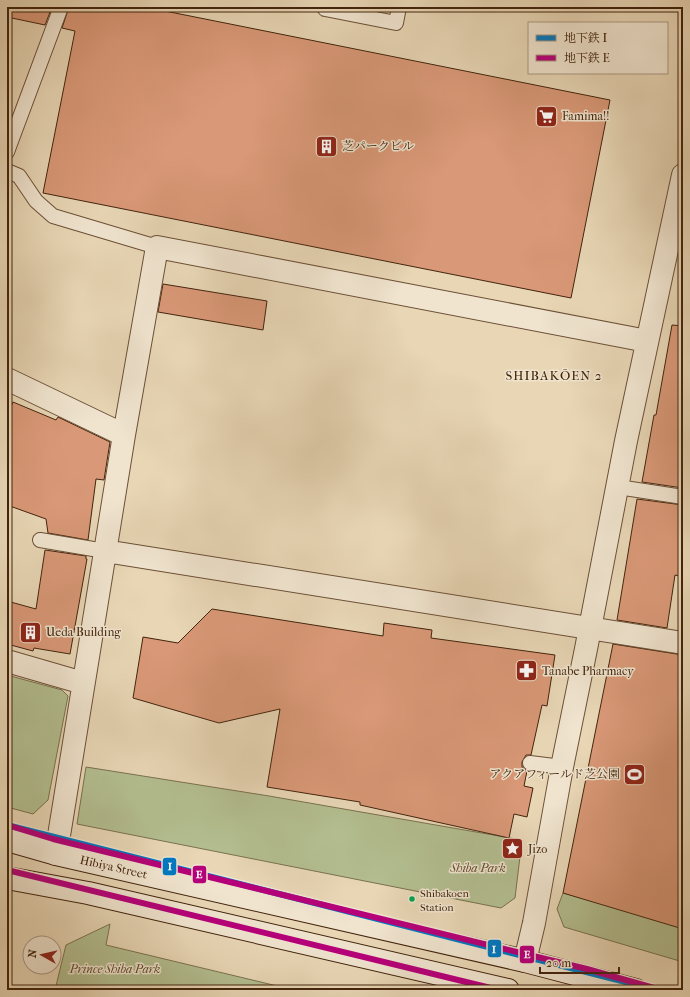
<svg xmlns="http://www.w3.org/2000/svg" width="690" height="997" font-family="'IM FELL French Canon','Noto Serif JP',serif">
<rect width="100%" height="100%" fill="#e8d6b5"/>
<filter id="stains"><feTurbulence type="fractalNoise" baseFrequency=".005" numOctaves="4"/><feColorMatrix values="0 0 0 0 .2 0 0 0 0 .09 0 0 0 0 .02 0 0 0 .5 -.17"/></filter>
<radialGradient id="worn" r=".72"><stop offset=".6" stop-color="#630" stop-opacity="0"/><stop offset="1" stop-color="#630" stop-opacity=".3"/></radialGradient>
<!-- green -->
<path fill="#b3be90" stroke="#7a714e" d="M 7,675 L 62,690 L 68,696 L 48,800 L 33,814 L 7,807 Z
M 86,767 L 269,796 L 522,840 L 515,898 L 501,908 L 77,824 Z
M 563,893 L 683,924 L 683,962 L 564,927 L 557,909 Z
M 110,924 L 106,945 L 294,990 L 55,990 L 66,945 Z"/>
<!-- building -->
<path fill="#d99877" stroke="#42240d" d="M 7,7 L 52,7 L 45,25 L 7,17 Z
M 69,7 L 145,7 L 610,100 L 571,298 L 43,193 L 75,31 L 62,28 Z
M 163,284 L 267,301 L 263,330 L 158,312 Z
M 672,325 L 683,326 L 683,488 L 642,482 L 654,415 L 656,415 Z
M 13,402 L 56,420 L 58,417 L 110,442 L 104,480 L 96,479 L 88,540 L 48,533 L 46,519 L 7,505 L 7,416 Z
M 637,499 L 683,505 L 683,577 L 675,575 L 667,628 L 617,620 Z
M 45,550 L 86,556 L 86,559 L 87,559 L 70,654 L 34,648 L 33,651 L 7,644 L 7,601 L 36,609 Z
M 212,609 L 383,636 L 384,623 L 432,630 L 431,638 L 555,655 L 547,706 L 542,705 L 531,755 L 526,755 L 522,762 L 522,767 L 527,771 L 524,786 L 533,788 L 527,817 L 514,814 L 509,838 L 360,805 L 360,802 L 267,787 L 280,709 L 219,723 L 133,698 L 143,637 L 178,643 Z
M 613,644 L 683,655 L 683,929 L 563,893 Z"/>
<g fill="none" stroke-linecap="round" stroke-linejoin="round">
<defs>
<path id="lane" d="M 326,7 L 325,9 L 396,23 L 399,7
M 7,152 L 61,7
M 7,171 L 19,176 L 36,201 L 53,216 L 157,247
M 618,487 L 683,497
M 40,540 L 105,551
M 530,763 L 562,767"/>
<path id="street" d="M 7,379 L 124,435
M 105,551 L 683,643
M 7,661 L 83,683
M 56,854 L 124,435 L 157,247 L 647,341
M 525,961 L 534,923 L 562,767 L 586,649 L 626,441 L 683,175"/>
<g id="secondary">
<path id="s1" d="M 7,840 L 56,854 L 525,961 L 636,990"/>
<path d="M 7,878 L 88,893 L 508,990"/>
</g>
</defs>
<!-- lane casing -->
<use href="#lane" stroke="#6c5037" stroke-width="16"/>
<!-- street casing -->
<use href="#street" stroke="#6c5037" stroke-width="24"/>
<!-- secondary casing -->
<use href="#secondary" stroke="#42240d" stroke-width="24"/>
<!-- lane -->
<use href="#lane" stroke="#f0e4cf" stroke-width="14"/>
<!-- street -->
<use href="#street" stroke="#f0e4cf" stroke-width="22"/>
<!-- secondary -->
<use href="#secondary" stroke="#f0e4cf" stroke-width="22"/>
<defs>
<path id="metro-1" d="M 7,825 L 657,990"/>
<path id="metro-2" d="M 7,825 L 53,839 L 587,969 L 661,990
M 7,870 L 499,990"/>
</defs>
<!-- metro-1 casing -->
<use href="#metro-1" stroke="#f0e4cf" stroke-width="9"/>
<!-- metro-2 casing -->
<use href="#metro-2" stroke="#f0e4cf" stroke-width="9"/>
<!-- metro-1 -->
<use href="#metro-1" stroke="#0079c2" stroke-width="6"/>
<!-- metro-2 -->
<use href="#metro-2" stroke="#b6007a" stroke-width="6"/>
</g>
<!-- icons -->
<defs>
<symbol id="supermarket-square" viewBox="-11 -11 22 22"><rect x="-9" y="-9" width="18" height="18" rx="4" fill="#8f2418" stroke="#f0e4cf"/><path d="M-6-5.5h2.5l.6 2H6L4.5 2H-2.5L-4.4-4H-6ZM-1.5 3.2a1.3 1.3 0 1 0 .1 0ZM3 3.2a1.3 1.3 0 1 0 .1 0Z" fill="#fff"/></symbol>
<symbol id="building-square" viewBox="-11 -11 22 22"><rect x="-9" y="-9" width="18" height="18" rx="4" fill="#8f2418" stroke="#f0e4cf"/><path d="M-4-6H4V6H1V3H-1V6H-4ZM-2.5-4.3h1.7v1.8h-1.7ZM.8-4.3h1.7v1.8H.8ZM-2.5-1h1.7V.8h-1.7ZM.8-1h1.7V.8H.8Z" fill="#fff"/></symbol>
<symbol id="pharmacy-square" viewBox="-11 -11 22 22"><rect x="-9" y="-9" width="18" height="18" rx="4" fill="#8f2418" stroke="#f0e4cf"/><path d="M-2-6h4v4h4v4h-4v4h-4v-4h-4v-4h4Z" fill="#fff"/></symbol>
<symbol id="stadium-square" viewBox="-11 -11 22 22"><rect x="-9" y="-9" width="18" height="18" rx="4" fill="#8f2418" stroke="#f0e4cf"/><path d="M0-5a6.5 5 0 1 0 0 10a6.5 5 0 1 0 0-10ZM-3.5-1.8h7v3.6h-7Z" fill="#fff"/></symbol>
<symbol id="sight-square" viewBox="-11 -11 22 22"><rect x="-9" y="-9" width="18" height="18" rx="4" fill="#8f2418" stroke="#f0e4cf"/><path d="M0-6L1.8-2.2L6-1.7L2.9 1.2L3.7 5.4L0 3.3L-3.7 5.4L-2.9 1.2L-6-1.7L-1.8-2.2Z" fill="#fff"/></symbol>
</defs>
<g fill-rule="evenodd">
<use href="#supermarket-square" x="534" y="104" width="25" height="25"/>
<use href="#building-square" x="314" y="134" width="25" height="25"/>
<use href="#building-square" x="18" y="620" width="25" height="25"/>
<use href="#pharmacy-square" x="514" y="658" width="25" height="25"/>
<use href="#stadium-square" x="622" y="762" width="25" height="25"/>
<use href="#sight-square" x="500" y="836" width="25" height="25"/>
</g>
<!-- markers -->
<circle fill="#00a651" stroke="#f0e4cf" stroke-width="1.5" cx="412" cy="899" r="3.5"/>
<g text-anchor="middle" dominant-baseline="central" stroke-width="3" stroke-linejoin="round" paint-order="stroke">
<!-- bus labels -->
<g font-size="11" fill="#42240d" stroke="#f0e4cf" text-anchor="start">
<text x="420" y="893">Shibakoen<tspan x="420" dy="14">Station</tspan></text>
</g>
<!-- poi labels -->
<g font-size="12" fill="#42240d" stroke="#f0e4cf" text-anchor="start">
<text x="562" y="116">Famima!!</text>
<text x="342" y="146">芝パークビル</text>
<text x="46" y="632">Ueda Building</text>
<text x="542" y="671">Tanabe Pharmacy</text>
<text x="620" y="774" text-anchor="end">アクアフィールド芝公園</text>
<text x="528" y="849">Jizo</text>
</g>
<!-- street labels -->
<g font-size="12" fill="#42240d" stroke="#f0e4cf">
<text stroke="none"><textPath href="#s1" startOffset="110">Hibiya Street</textPath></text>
</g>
<!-- park labels -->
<g font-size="12" font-style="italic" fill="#5e4a2e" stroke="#f0e4cf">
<text x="478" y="868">Shiba Park</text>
<text x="115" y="969">Prince Shiba Park</text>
</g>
<!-- neighbourhood labels -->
<g font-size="13" letter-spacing="1" fill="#42240d" stroke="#f0e4cf">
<text x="554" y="375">SHIBAKŌEN 2</text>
</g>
</g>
<g stroke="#f0e4cf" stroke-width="1.5">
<rect x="162" y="857" width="15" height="19" rx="4" fill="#0079c2"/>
<rect x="192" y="865" width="15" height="19" rx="4" fill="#b6007a"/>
<rect x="487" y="939" width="15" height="19" rx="4" fill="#0079c2"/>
<rect x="519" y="945" width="16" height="19" rx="4" fill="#b6007a"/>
</g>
<g font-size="11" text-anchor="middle" font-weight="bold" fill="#fff">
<text x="170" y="870">I</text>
<text x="199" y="878">E</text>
<text x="494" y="953">I</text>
<text x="527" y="958">E</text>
</g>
<!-- margin -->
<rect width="690" height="997" fill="none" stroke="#e8d6b5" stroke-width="24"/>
<rect x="8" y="8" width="674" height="981" fill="none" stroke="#42240d" stroke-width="2"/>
<rect x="12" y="12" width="666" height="973" fill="none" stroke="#42240d"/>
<!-- legend -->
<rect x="528" y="22" width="140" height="52" fill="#f0e4cf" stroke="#aa9781"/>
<rect x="536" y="35" width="20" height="6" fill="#0079c2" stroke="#aa9781"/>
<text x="564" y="42" font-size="12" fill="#42240d">地下鉄 I</text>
<rect x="536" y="55" width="20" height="6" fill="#b6007a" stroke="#aa9781"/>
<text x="564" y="62" font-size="12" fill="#42240d">地下鉄 E</text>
<!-- north arrow -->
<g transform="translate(42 955) rotate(278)"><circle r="19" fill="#f0e4cf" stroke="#aa9781"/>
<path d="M0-3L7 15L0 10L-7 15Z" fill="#8f2418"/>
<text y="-6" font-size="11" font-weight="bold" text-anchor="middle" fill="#42240d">N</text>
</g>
<!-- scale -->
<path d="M540 967v6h79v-6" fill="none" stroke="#42240d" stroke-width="2"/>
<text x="546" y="967" font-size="12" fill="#42240d" stroke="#f0e4cf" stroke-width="3" paint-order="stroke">20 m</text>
<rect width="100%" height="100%" filter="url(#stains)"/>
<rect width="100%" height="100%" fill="url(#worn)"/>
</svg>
